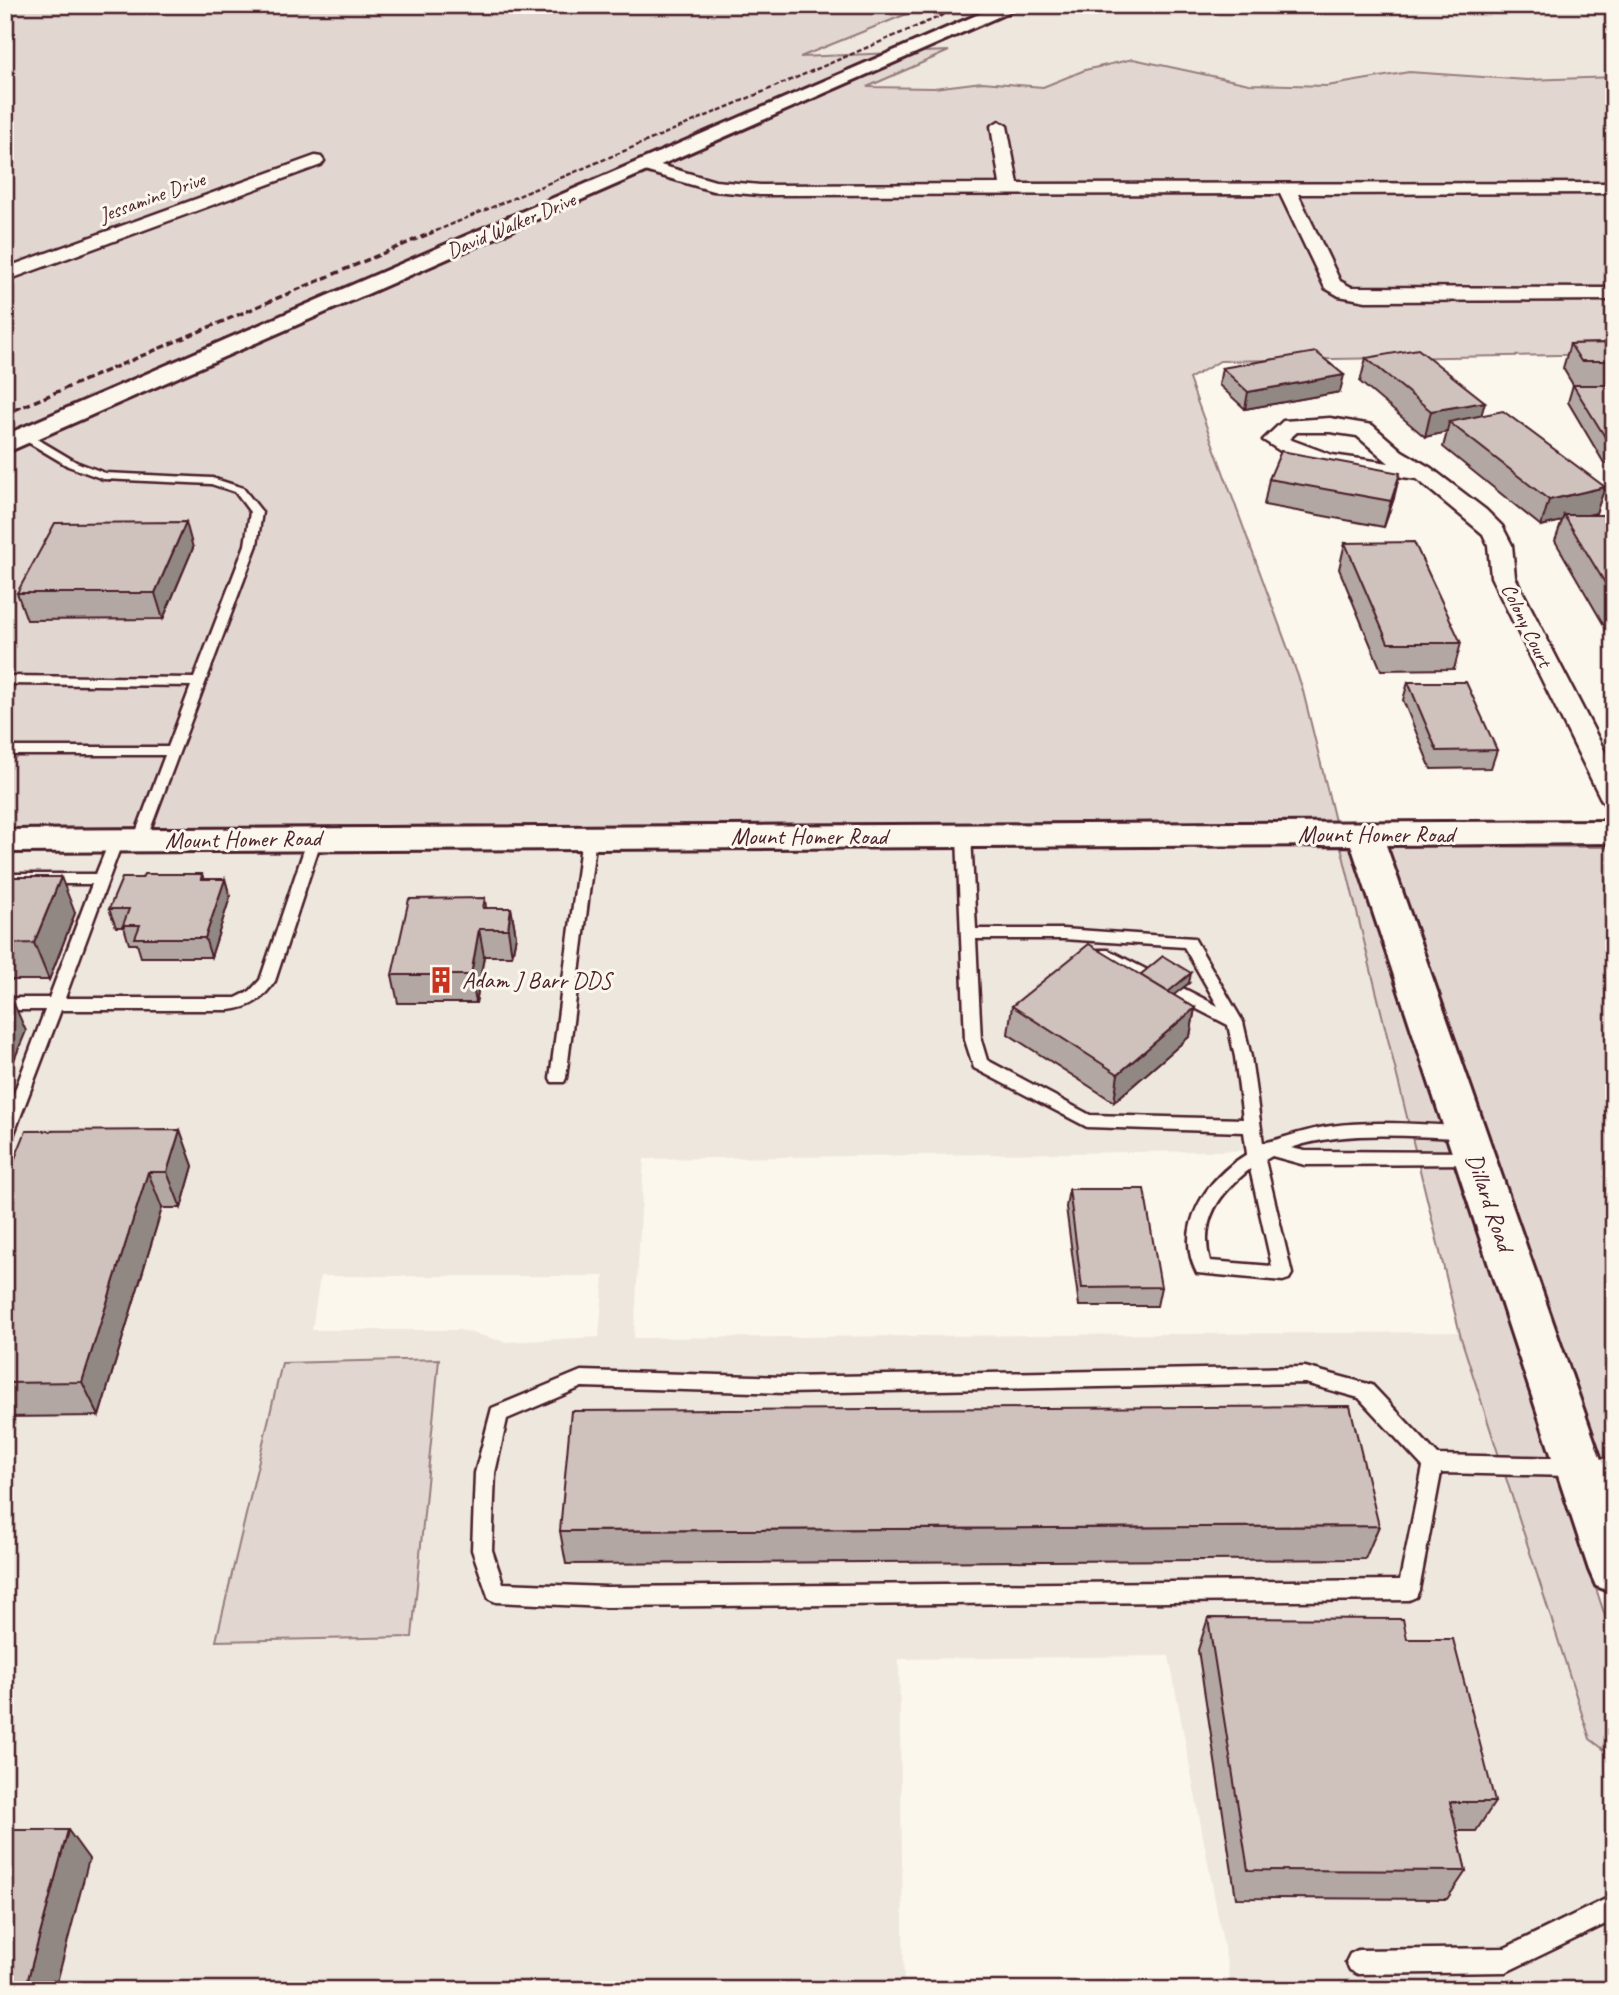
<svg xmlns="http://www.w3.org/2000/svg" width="1619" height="1995" font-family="Caveat,sans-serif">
<rect width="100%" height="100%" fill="#fbf7ec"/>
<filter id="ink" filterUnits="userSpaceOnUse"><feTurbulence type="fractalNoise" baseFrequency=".0143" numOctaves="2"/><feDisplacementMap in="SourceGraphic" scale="14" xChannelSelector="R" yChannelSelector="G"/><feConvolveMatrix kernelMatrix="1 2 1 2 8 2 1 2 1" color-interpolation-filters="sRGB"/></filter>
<g filter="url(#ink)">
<!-- built -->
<path fill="#eee7de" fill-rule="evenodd" d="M 929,5 L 1004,5 L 894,53 L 798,57 Z
M 1029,5 L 1614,5 L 1611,16 L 1614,77 L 1527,80 L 1409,72 L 1327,86 L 1249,84 L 1085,70 L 1043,87 L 982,82 L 934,88 L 866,87 L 947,52 L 923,52 Z
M 1341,847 L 1414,1148 L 644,1159 L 634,1338 L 1459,1332 L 1590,1738 L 1614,1757 L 1614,1990 L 1232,1990 L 1169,1656 L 899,1659 L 904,1990 L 5,1990 L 5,854 ZM 320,1276 L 604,1276 L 599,1337 L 506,1342 L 460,1330 L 312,1330 Z"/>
<!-- green -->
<path fill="#e2d7d0" stroke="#967b7e" stroke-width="2" d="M 5,5 L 929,5 L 800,57 L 894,53 L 5,437 Z
M 949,51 L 867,87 L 934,88 L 982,82 L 1043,87 L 1085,70 L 1133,59 L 1249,84 L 1327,86 L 1409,72 L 1527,80 L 1614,77 L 1614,354 L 1220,361 L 1189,379 L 1302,687 L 1335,821 L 5,828 L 5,453 L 923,52 Z
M 1351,846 L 1614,1643 L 1614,1757 L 1590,1739 L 1461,1338 L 1341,847 Z
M 1387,846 L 1614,847 L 1614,1498 L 1603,1468 Z
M 439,1359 L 412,1637 L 216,1641 L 282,1363 Z"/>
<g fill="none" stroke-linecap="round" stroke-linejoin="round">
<defs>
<path id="lane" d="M 21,434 L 29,434 L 76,462 L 105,473 L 212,478 L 243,488 L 262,512 L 257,545 L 145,843 L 135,843 L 133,840 L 165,755 L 5,755 L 5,747 L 168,747 L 191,686 L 5,684 L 5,676 L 194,678 L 245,545 L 250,512 L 235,492 L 211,484 L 103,479 L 68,466 L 21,438 Z
M 964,831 L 971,836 L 976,929 L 1063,929 L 1194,938 L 1243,1022 L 1251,1057 L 1263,1143 C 1285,1138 1307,1129 1331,1126 C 1375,1120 1421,1125 1466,1126 L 1472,1127 L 1474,1132 L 1472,1137 L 1466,1138 C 1409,1137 1346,1129 1291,1148 L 1305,1151 L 1474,1152 L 1480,1154 L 1483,1159 L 1480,1164 L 1305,1165 L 1272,1156 L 1265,1160 L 1292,1274 L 1289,1279 L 1283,1281 L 1197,1273 C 1173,1227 1207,1178 1247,1154 L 1244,1132 L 1087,1127 L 974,1068 L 965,1040 L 957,836 ZM 976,939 L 1063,939 L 1184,947 L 1218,1006 L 1108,950 L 1098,950 L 1095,954 L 1098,958 L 1228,1025 L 1235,1057 L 1243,1119 L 1090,1115 L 987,1060 L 981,1040 ZM 1250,1169 L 1272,1266 L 1210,1261 C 1199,1220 1219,1194 1250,1169 Z
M 589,832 L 596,837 L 566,1078 L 564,1082 L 552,1082 L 550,1078 L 582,837 Z
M 315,833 L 322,838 L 275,981 C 263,999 251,1008 229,1010 L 61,1010 L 13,1136 L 11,1141 L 5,1142 L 5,1101 L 11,1101 L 45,1010 L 5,1010 L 5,998 L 49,998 L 92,884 L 5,884 L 5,874 L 96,874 L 111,837 L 121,837 L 123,840 L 65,998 L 236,998 L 250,991 L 260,980 L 308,838 Z
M 1305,1367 L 1372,1385 L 1438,1455 L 1614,1459 L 1614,1477 L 1441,1473 L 1419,1590 L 1416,1597 L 1409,1600 L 606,1607 L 496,1602 L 489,1599 L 472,1550 L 475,1473 L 492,1408 L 581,1371 L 785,1377 ZM 1305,1383 L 1359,1398 L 1423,1467 L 1400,1580 L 606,1587 L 503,1583 L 492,1550 L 495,1473 L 507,1419 L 582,1387 L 785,1393 Z
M 1614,1895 L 1614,1920 L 1506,1972 L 1358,1974 L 1350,1970 L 1346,1962 L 1350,1954 L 1358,1950 L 1505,1948 Z"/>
<path id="street" d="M 999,121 L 1007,126 L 1018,184 L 1614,183 L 1614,193 L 1298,194 L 1340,281 L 1351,287 L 1614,288 L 1614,300 L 1366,301 L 1339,296 L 1325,288 L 1280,194 L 760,195 L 713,191 L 641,170 L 638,166 L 647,161 L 715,181 L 760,185 L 1000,184 L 991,126 Z
M 315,156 L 321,157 L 324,161 L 321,165 L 5,281 L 5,268 Z
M 1330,418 L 1372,425 L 1402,451 L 1431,468 L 1486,510 L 1502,526 L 1512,545 L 1515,577 L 1614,769 L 1614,806 L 1604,803 L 1600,797 L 1491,577 L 1488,545 L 1483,534 L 1417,479 L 1321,466 L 1285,454 L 1263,440 L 1283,421 ZM 1297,432 L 1330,432 L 1357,436 L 1389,463 L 1332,455 L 1289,439 Z"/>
<path id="secondary" d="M 1000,5 L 1025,5 L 5,453 L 5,435 Z
M 1614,821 L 1614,843 L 1386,845 L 1614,1497 L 1614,1593 L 1596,1586 L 1589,1570 L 1351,845 L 5,852 L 5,830 Z"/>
</defs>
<!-- lane casing -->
<use href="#lane" stroke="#4a1f2b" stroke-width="5"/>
<!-- street casing -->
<use href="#street" stroke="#4a1f2b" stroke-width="5"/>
<!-- secondary casing -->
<use href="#secondary" stroke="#4a1f2b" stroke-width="6"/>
<!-- lane -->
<use href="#lane" fill="#fbf7ec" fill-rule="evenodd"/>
<!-- street -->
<use href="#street" fill="#fbf7ec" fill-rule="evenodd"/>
<!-- secondary -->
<use href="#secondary" fill="#fbf7ec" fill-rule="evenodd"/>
<!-- rail-far1 -->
<path stroke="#4a1f2b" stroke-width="2.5" stroke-dasharray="5 2.5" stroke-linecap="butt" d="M 429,234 L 967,5"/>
<!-- rail -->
<path stroke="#4a1f2b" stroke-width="3.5" stroke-dasharray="7 3.5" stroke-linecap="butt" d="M 5,414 L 433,232"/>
</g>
<!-- wall -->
<path fill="#b2a7a2" stroke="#4a1f2b" stroke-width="2" d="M 1614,343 L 1614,385 L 1573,385 L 1563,368 L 1570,344 Z
M 1366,358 L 1481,415 L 1605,487 L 1596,513 L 1588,515 L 1614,515 L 1614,639 L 1612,639 L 1555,541 L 1562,521 L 1541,526 L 1443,447 L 1447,432 L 1425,437 L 1360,382 Z
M 1222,368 L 1340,392 L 1245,409 L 1219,385 Z
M 1573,385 L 1614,385 L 1614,463 L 1604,463 L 1568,402 Z
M 1269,479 L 1394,498 L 1384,527 L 1264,505 Z
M 1345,543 L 1461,643 L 1454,669 L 1381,670 L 1339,569 Z
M 193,548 L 163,619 L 27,620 L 17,593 Z
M 1408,682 L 1497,750 L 1491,768 L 1431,769 L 1403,700 Z
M 202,874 L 204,879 L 225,879 L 230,897 L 211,957 L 141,957 L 137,944 L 129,944 L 124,927 L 116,927 L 109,909 L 142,878 Z
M 5,877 L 75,913 L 49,980 L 5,980 Z
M 485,898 L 486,908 L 511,908 L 516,936 L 512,956 L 484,956 L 476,1003 L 398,1003 L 392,975 Z
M 1140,975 L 1189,983 L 1173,995 L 1195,1008 L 1190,1036 L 1114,1102 L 1008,1034 L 1012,1006 Z
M 180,1130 L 193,1166 L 181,1208 L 162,1208 L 99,1416 L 5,1417 L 5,1183 Z
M 1069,1189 L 1161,1287 L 1157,1306 L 1079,1306 L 1066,1207 Z
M 1379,1526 L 1365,1559 L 566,1564 L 560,1531 Z
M 1208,1618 L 1407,1639 L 1495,1802 L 1476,1831 L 1456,1831 L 1466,1871 L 1447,1899 L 1236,1898 L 1198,1650 Z"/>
<!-- shaded-wall -->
<path fill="#918884" stroke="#4a1f2b" stroke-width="2" d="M 1344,375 L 1340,392 L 1245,409 L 1248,392 Z
M 1485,402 L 1478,427 L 1449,422 L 1447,432 L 1425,437 L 1431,411 Z
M 1400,473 L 1394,498 L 1384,527 L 1391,501 Z
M 1605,487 L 1596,513 L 1567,520 L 1564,515 L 1562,521 L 1541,526 L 1549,500 Z
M 186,522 L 193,548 L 163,619 L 155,593 Z
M 61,877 L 75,913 L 49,980 L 34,943 Z
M 225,879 L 230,897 L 211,957 L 205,938 Z
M 511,908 L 516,936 L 512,956 L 508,929 Z
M 479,929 L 484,956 L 476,1003 L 471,975 Z
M 1191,973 L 1189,983 L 1156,1009 L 1158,999 Z
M 14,1004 L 26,1031 L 5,1082 L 5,1024 Z
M 1195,1008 L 1190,1036 L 1114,1102 L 1118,1074 Z
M 180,1130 L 193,1166 L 181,1208 L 167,1172 Z
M 148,1172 L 162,1208 L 99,1416 L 82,1382 Z
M 68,1830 L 89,1859 L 55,1990 L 25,1990 Z"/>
<!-- building -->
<path fill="#cfc2bc" stroke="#4a1f2b" stroke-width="2" d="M 1614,343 L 1614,361 L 1581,361 L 1570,344 Z
M 1418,349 L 1485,402 L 1431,411 L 1366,358 Z
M 1316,352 L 1344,375 L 1248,392 L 1222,368 Z
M 1573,385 L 1614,385 L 1614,445 L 1610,445 Z
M 1503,411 L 1605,487 L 1549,500 L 1449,422 Z
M 1281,451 L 1400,473 L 1391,501 L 1269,479 Z
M 1564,515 L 1614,515 L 1614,598 Z
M 186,522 L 155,593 L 17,593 L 55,523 Z
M 1414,542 L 1461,643 L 1388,643 L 1345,543 Z
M 1408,682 L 1466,682 L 1497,750 L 1437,751 Z
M 144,874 L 202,874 L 201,879 L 225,879 L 205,938 L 135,938 L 140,925 L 123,925 L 129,909 L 109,909 L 122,878 L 142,878 Z
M 5,877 L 61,877 L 34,943 L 5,944 Z
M 485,898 L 483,908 L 511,908 L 508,929 L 479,929 L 471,975 L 392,975 L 409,899 Z
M 1089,944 L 1195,1008 L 1118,1074 L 1012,1006 Z
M 1163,956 L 1191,973 L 1168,992 L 1140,975 Z
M 5,1004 L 14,1004 L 5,1024 Z
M 180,1130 L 167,1172 L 148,1172 L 82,1382 L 5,1383 L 5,1183 L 26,1131 Z
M 1069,1189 L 1144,1189 L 1161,1287 L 1082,1288 Z
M 1350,1406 L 1379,1526 L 560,1531 L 571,1411 Z
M 1208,1618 L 1403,1619 L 1407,1639 L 1453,1639 L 1495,1802 L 1450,1802 L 1466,1871 L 1248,1870 Z
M 5,1830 L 68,1830 L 25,1990 L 5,1990 Z"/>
</g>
<!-- icons -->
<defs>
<symbol id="building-bare" viewBox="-9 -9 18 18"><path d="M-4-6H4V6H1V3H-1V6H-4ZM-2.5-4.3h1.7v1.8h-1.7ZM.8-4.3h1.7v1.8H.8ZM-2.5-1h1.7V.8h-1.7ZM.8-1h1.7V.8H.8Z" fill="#c8321e" stroke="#fbf7ec" stroke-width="2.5" paint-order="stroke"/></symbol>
</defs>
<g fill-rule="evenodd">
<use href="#building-bare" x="422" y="961" width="38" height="38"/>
</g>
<g text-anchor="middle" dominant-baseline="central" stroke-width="6" stroke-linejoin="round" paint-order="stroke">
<!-- far-street labels -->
<g font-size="21" fill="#4a1f2b" stroke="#fbf7ec">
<text transform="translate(152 197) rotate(-20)">Jessamine Drive</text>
<text transform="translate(511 225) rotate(-23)">David Walker Drive</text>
<text transform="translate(1527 625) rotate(64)">Colony Court</text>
</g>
<!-- street labels -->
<g font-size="24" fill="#4a1f2b" stroke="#fbf7ec">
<text x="1376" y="834">Mount Homer Road</text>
<text x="809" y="836">Mount Homer Road</text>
<text transform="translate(243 839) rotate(-1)">Mount Homer Road</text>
<text transform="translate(1490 1202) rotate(71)">Dillard Road</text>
</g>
<!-- poi labels -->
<g font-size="24" fill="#4a1f2b" stroke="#fbf7ec" text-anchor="start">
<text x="462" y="980">Adam J Barr DDS</text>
</g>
</g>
<!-- margin -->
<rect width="1619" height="1995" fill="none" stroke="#fbf7ec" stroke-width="28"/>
<rect x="14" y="14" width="1591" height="1967" fill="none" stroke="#4a1f2b" stroke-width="2.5" filter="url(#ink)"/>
</svg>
